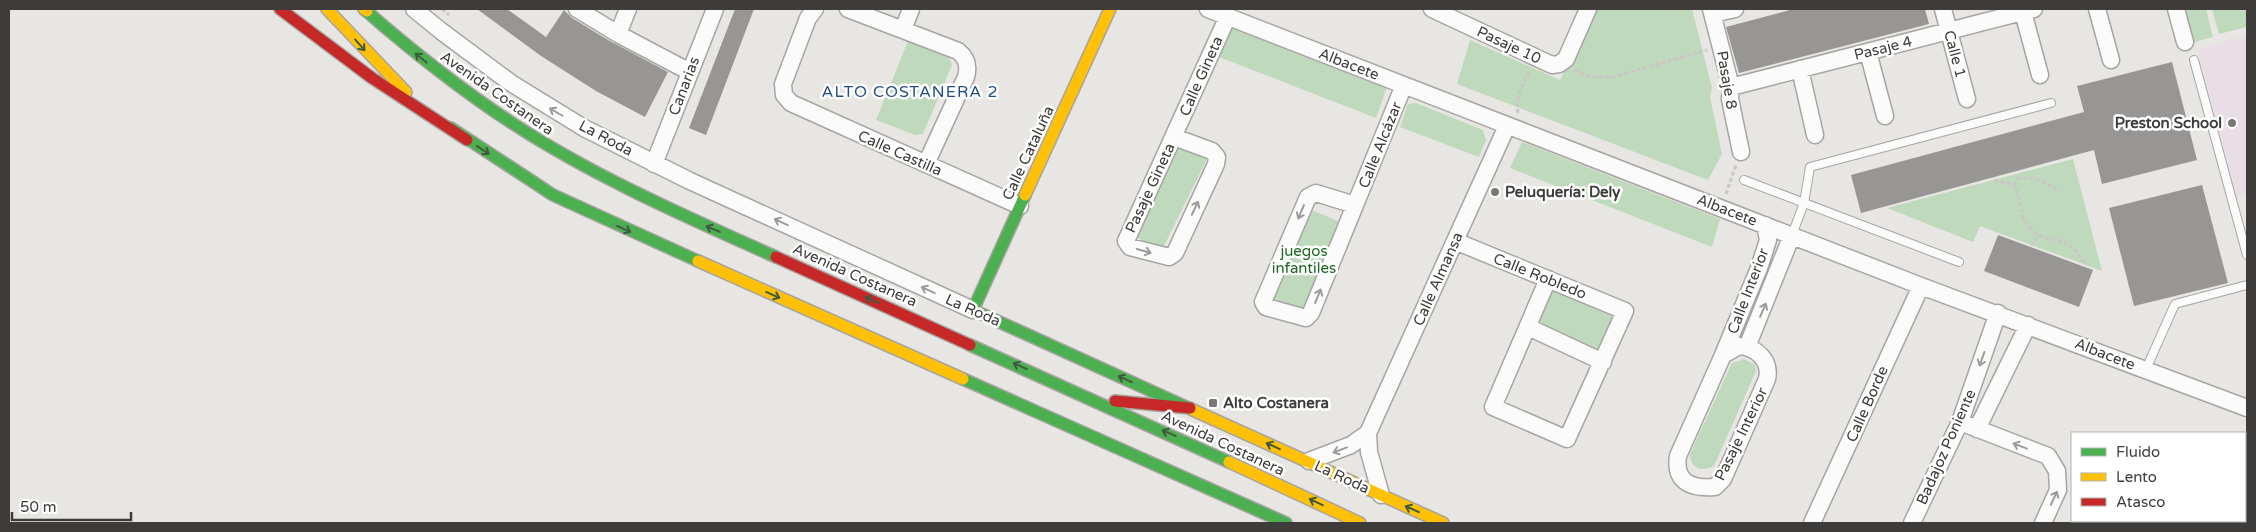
<svg xmlns="http://www.w3.org/2000/svg" width="2256" height="532" font-family="'Varela Round',sans-serif">
<style>
.education{fill:#e9dee5}
.green{fill:#bfd9bc}
.building{fill:#989694}
.lines{fill:none;stroke-linecap:round;stroke-linejoin:round}
.lane-casing{stroke:#a7a5a2;stroke-width:10}
.street-casing{stroke:#a7a5a2;stroke-width:19}
.fast-casing{stroke:#a7a5a2;stroke-width:14}
.slow-casing{stroke:#a7a5a2;stroke-width:14}
.jam-casing{stroke:#a7a5a2;stroke-width:14}
.path{stroke:#c9c7c5;stroke-width:3;stroke-dasharray:4 2.5;stroke-linecap:butt}
.lane{stroke:#fcfbfb;stroke-width:8}
.street{stroke:#fcfbfb;stroke-width:16}
.fast{stroke:#4caf50;stroke-width:11}
.slow{stroke:#ffc107;stroke-width:11}
.jam{stroke:#c62828;stroke-width:11}
.oneway{stroke:#425940}
.oneway2{stroke:#9d9c9a}
.poi-dot{fill:#7a7875;stroke:#fff;stroke-width:2}
.labels{text-anchor:middle;dominant-baseline:central;stroke-width:5;stroke-linejoin:round;paint-order:stroke}
.street-label{font-size:15px;fill:#3e3c3a;stroke:#fff}
.poi-label{font-size:15px;font-weight:bold;fill:#3e3c3a;stroke:#fff;text-anchor:start}
.park-label{font-size:15px;fill:#1c6722;stroke:#fff}
.neighbourhood-label{font-size:16px;letter-spacing:1px;fill:#224f83;stroke:#fff}
</style>
<rect width="100%" height="100%" fill="#e8e6e2"/>
<path class="education" d="M2247 35V195L2237 198 2198 50Z"/>
<path class="green" d="M1587 9H1692L1712 88 1710 97 1722 154 1708 180 1457 84 1470 40 1560 80 1590 15Z
M2185 9H2206L2213 37 2194 42Z
M2212 9H2247V27L2219 34Z
M1233 23 1388 84 1376 118 1219 57Z
M908 41 949 58 952 65 923 134 915 135 876 120Z
M1416 103 1483 130 1486 140 1479 157 1400 127 1408 104Z
M1522 142 1720 219 1712 247 1510 168Z
M1177 143 1208 157 1162 250 1134 236Z
M2073 159 2102 271 1980 226 1973 242 1887 208Z
M1307 208 1340 222 1302 311 1269 297Z
M1553 287 1617 314 1597 360 1532 328Z
M1744 359 1755 365 1756 371 1714 466C1701 472 1691 469 1690 454L1732 363Z"/>
<path class="building" d="M477 9H507L546 37 564 10 572 18 608 40 668 72 645 117 596 91 541 56Z
M735 9H754L706 135 689 128Z
M1794 9H1925L1929 24 1739 73 1726 27Z
M2172 62 2197 160 2102 184 2094 150 1861 213 1851 175 2084 112 2077 86Z
M2202 185 2228 283 2134 306 2109 208Z
M1998 235 2093 270 2079 307 1984 271Z"/>
<g class="lines">
<defs>
<path id="lane" d="M2194 60 2247 255
M1744 180 1959 262
M1792 235 1804 203 1810 167 2051 103
M2146 369 2175 304 2247 285
M2245 452H2247"/>
<path id="street" d="M414 9 441 31 511 83 584 128 690 181 973 310
M577 9 618 34 690 72
M815 9 808 18 783 84 784 95 791 103 1020 206
M848 9 958 51C967 58 969 66 966 77L926 164
M1208 9 1921 286 2247 408
M1432 9 1552 65 1559 64 1566 59 1588 9
M1711 9 1731 87 1730 99 1741 152
M1943 9 1967 99
M2097 9 2111 60
M2176 9 2185 42
M2023 12 2040 75
M1713 14 1735 9
M903 30 911 9
M618 34 628 9
M1868 52 1885 116
M1800 69 1815 135
M1731 87 2034 9
M1174 137 1212 151 1217 157 1216 164 1175 253 1169 257 1130 247 1126 241 1228 16
M654 164 715 9
M1355 205 1316 193 1308 197 1263 302 1266 307 1306 318 1311 313 1404 85
M1455 241 1625 311 1567 439 1493 407 1548 279
M1528 327 1603 362
M1739 346C1757 347 1771 361 1767 379L1723 479 1715 487C1691 489 1674 482 1678 456L1723 355Z
M1747 347 1792 235
M1723 355 1759 268 1768 240 1765 225
M1960 422 2048 456 2057 471 2058 490 2043 523
M1977 429 2028 325
M1309 461 1351 445 1368 433
M1381 495 1369 452 1368 433 1507 126
M1812 523 1921 286
M1912 523 1960 422 1998 313"/>
<path id="fast" d="M364 9C412 51 461 90 515 125 597 178 687 217 776 257
M451 128 553 195 698 261
M1025 195 973 310 1193 410
M970 345 1229 462
M963 379 1286 523"/>
<path id="slow" d="M327 9 406 92
M364 9 367 11
M1025 195 1110 9
M698 261 963 379
M1193 410 1443 523
M1229 462 1360 523"/>
<path id="jam" d="M280 9 372 78 467 140
M776 257 970 345
M1115 401 1190 408"/>
</defs>
<use href="#lane" class="lane-casing"/>
<use href="#street" class="street-casing"/>
<use href="#fast" class="fast-casing"/>
<use href="#slow" class="slow-casing"/>
<use href="#jam" class="jam-casing"/>
<path class="path" d="M442 9 449 15
M1574 70 1590 77H1613L1707 50
M1518 113C1515 96 1523 85 1530 70
M1994 180 2014 185C2021 199 2019 215 2030 228 2039 240 2053 237 2065 243 2075 248 2080 256 2086 265
M2014 185 2017 179C2038 175 2042 183 2060 191
M1726 194 1736 165
M2031 245 2038 236"/>
<use href="#lane" class="lane"/>
<use href="#street" class="street"/>
<use href="#fast" class="fast"/>
<use href="#slow" class="slow"/>
<use href="#jam" class="jam"/>
</g>
<defs><path id="oneway-shaft" d="M-6 0H5M1.5-3L5.5 0L1.5 3" fill="none" stroke-width="1.6" stroke-linecap="round" stroke-linejoin="round" transform="scale(1.25)"/></defs>
<g class="oneway">
<use href="#oneway-shaft" transform="translate(360 45) rotate(49)"/>
<use href="#oneway-shaft" transform="translate(421 58) rotate(-141)"/>
<use href="#oneway-shaft" transform="translate(483 150) rotate(34)"/>
<use href="#oneway-shaft" transform="translate(624 229) rotate(24)"/>
<use href="#oneway-shaft" transform="translate(713 229) rotate(-157)"/>
<use href="#oneway-shaft" transform="translate(773 295) rotate(24)"/>
<use href="#oneway-shaft" transform="translate(872 300) rotate(-156)"/>
<use href="#oneway-shaft" transform="translate(1020 366) rotate(-156)"/>
<use href="#oneway-shaft" transform="translate(1125 379) rotate(-156)"/>
<use href="#oneway-shaft" transform="translate(1169 433) rotate(-156)"/>
<use href="#oneway-shaft" transform="translate(1273 446) rotate(-156)"/>
<use href="#oneway-shaft" transform="translate(1316 502) rotate(-155)"/>
<use href="#oneway-shaft" transform="translate(1412 509) rotate(-156)"/>
</g>
<g class="oneway2">
<use href="#oneway-shaft" transform="translate(556 112) rotate(-150)"/>
<use href="#oneway-shaft" transform="translate(1195 208) rotate(-65)"/>
<use href="#oneway-shaft" transform="translate(1301 212) rotate(113)"/>
<use href="#oneway-shaft" transform="translate(781 222) rotate(-155)"/>
<use href="#oneway-shaft" transform="translate(1144 251) rotate(16)"/>
<use href="#oneway-shaft" transform="translate(928 290) rotate(-155)"/>
<use href="#oneway-shaft" transform="translate(1318 296) rotate(-68)"/>
<use href="#oneway-shaft" transform="translate(1763 310) rotate(-67)"/>
<use href="#oneway-shaft" transform="translate(1982 359) rotate(109)"/>
<use href="#oneway-shaft" transform="translate(2020 446) rotate(-159)"/>
<use href="#oneway-shaft" transform="translate(1340 450) rotate(159)"/>
<use href="#oneway-shaft" transform="translate(2054 498) rotate(-65)"/>
</g>
<g class="poi-dot">
<circle cx="2232" cy="123" r="5"/>
<circle cx="1495" cy="192" r="5"/>
<rect x="1208" y="398" width="10" height="10" rx="2.5"/>
</g>
<g class="labels">
<g class="street-label">
<text transform="translate(1509 45) rotate(25)">Pasaje 10</text>
<text transform="translate(1883 48) rotate(-14)">Pasaje 4</text>
<text transform="translate(1955 54) rotate(75)">Calle 1</text>
<text transform="translate(1349 64) rotate(21)">Albacete</text>
<text transform="translate(1201 76) rotate(-66)">Calle Gineta</text>
<text transform="translate(1727 80) rotate(80)">Pasaje 8</text>
<text transform="translate(684 86) rotate(-69)">Canarias</text>
<text transform="translate(497 93) rotate(35)">Avenida Costanera</text>
<text transform="translate(606 138) rotate(28)">La Roda</text>
<text transform="translate(1380 145) rotate(-68)">Calle Alcázar</text>
<text transform="translate(900 153) rotate(24)">Calle Castilla</text>
<text transform="translate(1028 153) rotate(-65)">Calle Cataluña</text>
<text transform="translate(1150 188) rotate(-65)">Pasaje Gineta</text>
<text transform="translate(1727 210) rotate(21)">Albacete</text>
<text transform="translate(855 275) rotate(24)">Avenida Costanera</text>
<text transform="translate(1540 276) rotate(22)">Calle Robledo</text>
<text transform="translate(1438 279) rotate(-66)">Calle Almansa</text>
<text transform="translate(1748 291) rotate(-69)">Calle Interior</text>
<text transform="translate(973 310) rotate(24)">La Roda</text>
<text transform="translate(2105 354) rotate(21)">Albacete</text>
<text transform="translate(1867 404) rotate(-66)">Calle Borde</text>
<text transform="translate(1741 434) rotate(-64)">Pasaje Interior</text>
<text transform="translate(1223 443) rotate(25)">Avenida Costanera</text>
<text transform="translate(1946 447) rotate(-66)">Badajoz Poniente</text>
<text transform="translate(1342 477) rotate(25)">La Roda</text>
</g>
<g class="poi-label">
<text x="2222" y="123" text-anchor="end">Preston School</text>
<text x="1505" y="192">Peluquería: Dely</text>
<text x="1223" y="403">Alto Costanera</text>
</g>
<g class="park-label">
<text x="1304" y="251">juegos<tspan x="1304" dy="17">infantiles</tspan></text>
</g>
<g class="neighbourhood-label">
<text x="910" y="92">ALTO COSTANERA 2</text>
</g>
</g>
<rect width="2256" height="532" fill="none" stroke="#3e3c3a" stroke-width="20"/>
<rect x="2071" y="432" width="175" height="90" fill="#ffffff" stroke="#b2b1b0"/>
<rect x="2081" y="448" width="25" height="8" fill="#4caf50" stroke="#b2b1b0"/>
<text x="2116" y="457" font-size="15" fill="#3e3c3a">Fluido</text>
<rect x="2081" y="473" width="25" height="8" fill="#ffc107" stroke="#b2b1b0"/>
<text x="2116" y="482" font-size="15" fill="#3e3c3a">Lento</text>
<rect x="2081" y="498" width="25" height="8" fill="#c62828" stroke="#b2b1b0"/>
<text x="2116" y="507" font-size="15" fill="#3e3c3a">Atasco</text>
<path d="M12 512v8h119v-8" fill="none" stroke="#3e3c3a" stroke-width="2.5"/>
<text x="20" y="512" font-size="15" fill="#3e3c3a" stroke="#ffffff" stroke-width="4" paint-order="stroke">50 m</text>
</svg>
